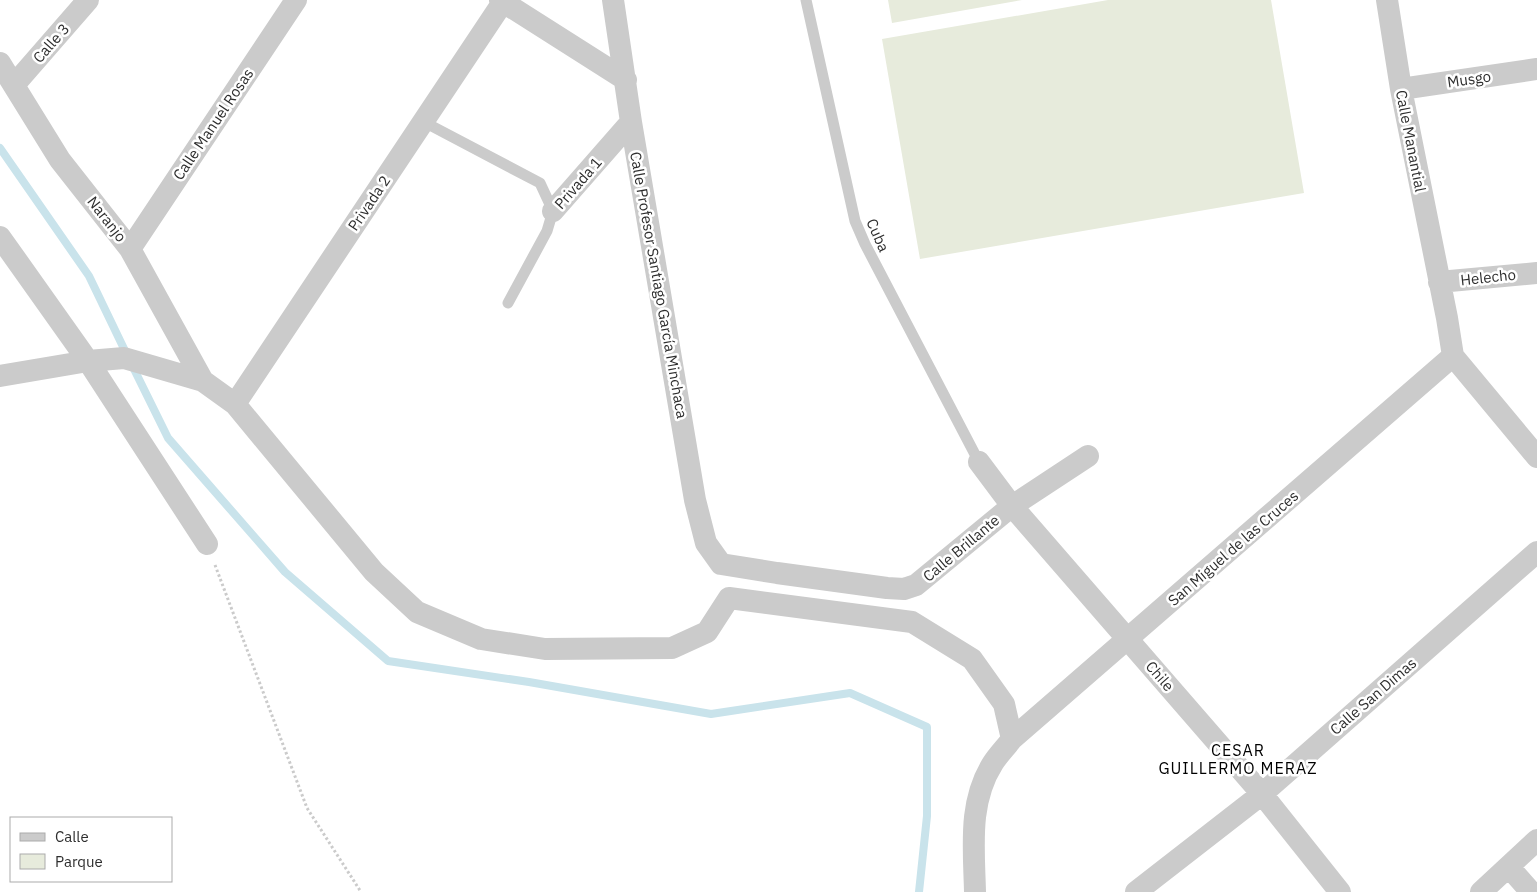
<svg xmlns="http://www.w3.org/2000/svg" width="1537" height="892" font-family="'IBM Plex Sans',sans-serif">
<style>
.green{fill:#e7ebdc}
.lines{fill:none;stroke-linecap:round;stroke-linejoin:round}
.stream{stroke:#c9e3eb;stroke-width:8}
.path{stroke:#cbcbcb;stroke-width:3;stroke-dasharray:2.5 2.5;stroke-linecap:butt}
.lane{stroke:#cbcbcb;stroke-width:11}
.street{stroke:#cbcbcb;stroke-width:22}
.labels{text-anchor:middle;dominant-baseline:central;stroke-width:5;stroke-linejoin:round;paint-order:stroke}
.street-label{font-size:15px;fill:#2e2e2e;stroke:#fff}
.neighbourhood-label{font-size:16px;letter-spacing:1px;fill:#000;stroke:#fff}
</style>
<rect width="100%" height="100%" fill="#fff"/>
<path class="green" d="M888 0H1022L892 23Z
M1108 0H1271L1304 193 920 259 882 39Z"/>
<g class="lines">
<path class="stream" d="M0 148 89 276 127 355
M132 365 168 438 285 572 388 661 529 682 711 714 850 693 927 727V816L919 892"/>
<path class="path" d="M215 565 307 808 361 892"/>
<path class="lane" d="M806 0 855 221 865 244 979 462
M424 122 540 183 553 211 547 231 508 303"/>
<path class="street" d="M500 0 626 80
M613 0 631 122 695 500 706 543 721 564
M1387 0 1401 89 1447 318 1453 356
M0 63 60 160 130 249 203 381
M14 85 88 0
M1401 89 1537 69
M553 211 631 122
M0 237 88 361 207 544
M130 249 296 0
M1439 282 1537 273
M1453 356 1537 457
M0 376 88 361 124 358 203 381 235 404 374 572 417 612 481 639 545 649 672 648 707 632 729 598
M235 404 503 2
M979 462 1012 506 1262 794 1340 892
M721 564 777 573 887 588 904 589 916 585 1012 506 1088 456
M729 598 912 622 972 659 1004 704 1012 739
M1509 867 1531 892
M975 892C974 848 968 802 993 763 998 755 1006 747 1012 739L1453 356
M1136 892 1262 794 1537 552
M1481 892 1537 840"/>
</g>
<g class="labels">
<g class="street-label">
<text transform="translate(51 43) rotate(-49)">Calle 3</text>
<text transform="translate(1469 79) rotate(-8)">Musgo</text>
<text transform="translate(213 124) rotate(-56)">Calle Manuel Rosas</text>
<text transform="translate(1411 141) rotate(79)">Calle Manantial</text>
<text transform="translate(578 183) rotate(-49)">Privada 1</text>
<text transform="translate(369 203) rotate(-56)">Privada 2</text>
<text transform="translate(107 219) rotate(52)">Naranjo</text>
<text transform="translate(878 235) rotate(66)">Cuba</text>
<text transform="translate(1488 277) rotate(-6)">Helecho</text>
<text transform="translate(659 285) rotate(80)">Calle Profesor Santiago García Minchaca</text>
<text transform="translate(961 548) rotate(-40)">Calle Brillante</text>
<text transform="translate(1233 548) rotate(-41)">San Miguel de las Cruces</text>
<text transform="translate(1160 676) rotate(49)">Chile</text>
<text transform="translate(1373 696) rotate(-41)">Calle San Dimas</text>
</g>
<g class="neighbourhood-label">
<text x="1238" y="750">CESAR<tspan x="1238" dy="18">GUILLERMO MERAZ</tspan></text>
</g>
</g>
<rect x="10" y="817" width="162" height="65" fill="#ffffff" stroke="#ababab"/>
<rect x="20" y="833" width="25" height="8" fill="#cbcbcb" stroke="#ababab"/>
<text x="55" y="842" font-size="15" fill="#2e2e2e">Calle</text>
<rect x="20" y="854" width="25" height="15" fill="#e7ebdc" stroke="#ababab"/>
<text x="55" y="867" font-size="15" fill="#2e2e2e">Parque</text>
</svg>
